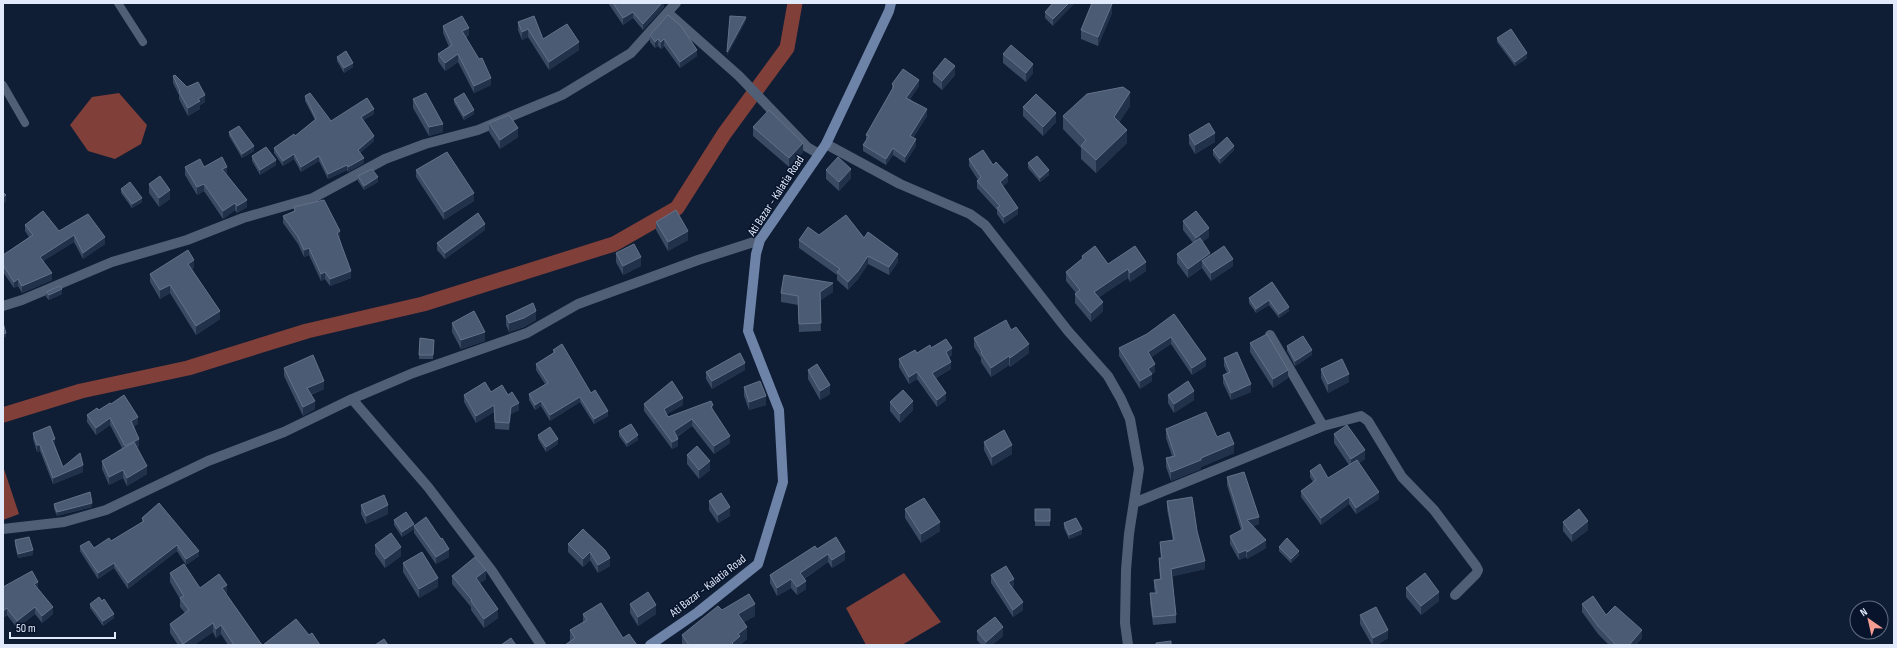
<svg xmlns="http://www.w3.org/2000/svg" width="1897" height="648" font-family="'Sofia Sans Condensed',sans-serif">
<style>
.water{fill:#803f39}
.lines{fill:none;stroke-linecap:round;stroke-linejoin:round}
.canal{stroke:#803f39;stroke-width:15}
.lane{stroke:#505f76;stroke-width:8}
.street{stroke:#505f76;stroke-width:10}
.secondary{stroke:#6d83a8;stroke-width:10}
.wall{fill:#3a4a63}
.shaded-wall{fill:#22314a}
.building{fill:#4c5b74;stroke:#637289}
.labels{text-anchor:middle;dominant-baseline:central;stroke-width:3;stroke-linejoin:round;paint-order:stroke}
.street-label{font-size:12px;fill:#e0eafb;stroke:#07142b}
</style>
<rect width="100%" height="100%" fill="#0f1d35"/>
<path class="water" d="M119 93 147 125 141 144 115 159 88 151 70 125 92 97Z
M3 466 19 514 3 520Z
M904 573 941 622 902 645H866L846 608Z"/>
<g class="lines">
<path class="canal" d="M3 415 81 391 188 368 307 331 423 304 614 244 677 208 724 134 787 48 795 3"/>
<path class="lane" d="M118 3 143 42
M3 85 25 123"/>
<path class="street" d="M668 13 739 76 807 147 819 154
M826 144 900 184 970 214 985 225 1068 331 1108 376 1121 399 1130 419 1139 469 1129 534 1126 570 1125 623 1128 645
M3 306 22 300 112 262 187 240 243 218 313 198 385 159 425 144 478 130 562 95 631 53 676 3
M352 399 428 487 492 571 541 645
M1323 426 1361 416 1368 421 1402 477 1434 510 1476 566 1478 570 1476 574 1455 595
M1134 503 1323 426 1270 335
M3 529 64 522 106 510 208 461 284 432 352 399 413 373 527 333 578 304 698 260 760 240"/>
<path class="secondary" d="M650 645 698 612 758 564 783 482 779 410 748 331 756 254 760 240 826 144 889 11 891 3"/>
</g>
<path class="wall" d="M608 3H664V7L643 30 633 18 623 25Z
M1053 3V26L1045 18V12Z
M1112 13 1098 46 1081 39V30Z
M668 15 697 56 680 68 664 46 661 49 658 46 655 48 650 42V35Z
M518 22 543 39 579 50 549 70 528 37 522 40 518 30Z
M443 26 469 35 466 37 491 85 474 93 458 62 445 71 438 61V54L449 47 443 33Z
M1497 38 1527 58 1515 66 1497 42Z
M1003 54 1033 73 1026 82 1003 63Z
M337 57 353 67 344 73 337 61Z
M933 73 955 75 942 90 933 82Z
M173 76 205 102 200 105V109L188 116 179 99V95L173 83Z
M892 84 919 86 910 99 927 116 913 138 916 146 905 163 893 155 886 165 863 151V145L866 141V135L892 91Z
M305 96 331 121 374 114 363 120 374 141 360 153 364 163 348 172 347 170 328 179 319 161 301 172 294 159 283 166 274 153V148L295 136 315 120 305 101Z
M413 99 443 132 429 136 413 108Z
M454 99 474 114 464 120 454 103Z
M1130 106 1119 122 1127 143 1096 173 1081 159V148L1063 129V116Z
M1023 107 1056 122 1043 136 1023 116Z
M489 123 518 137 500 149 489 132Z
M753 127 803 152 789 167 753 136Z
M229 132 254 151 242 158 229 136Z
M1189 135 1215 142 1195 154 1189 144Z
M1213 150H1234L1220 164 1213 155Z
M252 156 276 165 260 175 252 161Z
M969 159 993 165 1008 182 1003 186 1018 214 1004 224 997 214V210L977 188V181L978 180 969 166Z
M1028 163 1049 175 1040 182 1028 168Z
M185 167H204L227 174H226L247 207 237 213 235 210 223 219 204 191 197 195 185 175Z
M416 170 474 201 444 220 416 177Z
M826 170 851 178 839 191 826 179Z
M358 176 378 182 364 190 358 181Z
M149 184 170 199 159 207 149 193Z
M121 189 142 202 132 208 121 193Z
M294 207 340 238V239L351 278 330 286 325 279 321 281 309 255 304 257 298 244 283 223V216L294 211Z
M1183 221 1209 237 1202 242 1210 255 1233 266 1211 281 1202 268 1188 278 1177 263V254L1193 243 1183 230Z
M656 222 688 240 668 251 656 230Z
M25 225 59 231 105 244 83 259 74 242 43 261 52 280 22 293 18 286 14 288 3 272V255L29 237 25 231Z
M485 230 445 259 437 250V243Z
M819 235 864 238 898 262 889 275 868 264 858 279 848 290 837 280V275L799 248V240Z
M616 253 641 266 623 275 616 262Z
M1082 256 1108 264 1146 271 1130 282 1128 278 1099 297 1103 311 1091 322 1075 303V294L1076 293 1066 281V272L1082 259Z
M194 268 192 269 220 319 196 335 170 293 160 299 150 282V274Z
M1272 282 1289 311 1279 318 1269 305 1256 313 1249 303V298Z
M46 292 62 294 49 300 46 297Z
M833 292 820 300 821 331 799 332 798 305 781 302V293Z
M1174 314 1206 366 1192 375 1171 344 1151 357 1155 372 1152 374V381L1140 389 1119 356V348L1147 334Z
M506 316 536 320 524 327 509 332 506 325Z
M452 323 485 341 461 349 452 332Z
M1011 330 1029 353 1010 367 1009 365 991 377 981 362V358L974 347V338Z
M1250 343 1288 378 1273 388 1250 352Z
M434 344 433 359H419V355Z
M1287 346 1312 355 1295 366 1287 351Z
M931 348 952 355 949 357 951 369 936 378 946 400 937 407 917 379 909 384 899 367V359Z
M553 350 591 393 608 416 594 424 580 402 550 421 541 406 535 410 529 400V394L545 384 536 370V364L553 353Z
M1224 358 1251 392 1231 400 1223 383V375L1227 373 1224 366Z
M284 368 324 389 311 395 315 409 303 416 284 376Z
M1321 369 1349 382 1328 393 1321 378Z
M745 370 712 389 706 379V372Z
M808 370 830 394 820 400 808 379Z
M744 387 766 405 749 410 744 396Z
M491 392 508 395 519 410 511 414 509 430 495 429 494 412 476 423 464 402V395Z
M1168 395 1194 400 1174 413 1168 403Z
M890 402 913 410 900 423 890 411Z
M111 404 138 424 134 426 139 446 137 447 147 474 127 486 123 478 109 485 102 469V461L122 448 110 425 96 435 87 422V415Z
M644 404 683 405 666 414 668 417 713 411 730 443 714 454 692 426 677 437 678 446 672 449 644 411Z
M1166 429 1217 437 1234 453 1201 467V469L1171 481 1166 467V458L1172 456 1166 438Z
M619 431 638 440 627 447 619 436Z
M33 433 55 445 63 467 83 472 53 484 40 451 37 452 33 439Z
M1334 434 1365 459 1359 463 1379 499 1356 514 1349 504 1321 525 1301 497V491L1313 482 1310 477V471L1328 478 1349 465 1334 443Z
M538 435 558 444 546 452 538 439Z
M984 442 1012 454 992 466 984 450Z
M687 455 710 470 699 479 687 464Z
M1227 477 1259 524 1253 526 1266 548 1247 559 1246 557 1239 560 1230 544V536L1241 530 1227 485Z
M709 501 730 516 718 523 709 510Z
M1167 501 1197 531 1205 569 1172 576 1176 615V623L1153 625 1150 602V593H1155L1154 588V580L1160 579 1159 566V558H1161L1160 551V542L1173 541 1167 509Z
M54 504 92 507 57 516 54 509Z
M361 505 388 514 366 524 361 514Z
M905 509 940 531 921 543 905 518Z
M1035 509H1050V526H1035Z
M142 518 199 556 186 565 177 551 128 589 114 568 98 579 80 551V546L94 548 111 541 142 522Z
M394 520 414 526 449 557 436 564 414 533V529L402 537 394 525Z
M1563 522 1588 530 1572 542 1563 531Z
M1064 523 1082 534 1069 539 1064 528Z
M15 540 33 555 18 558 15 545Z
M568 544 610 558V566L598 573 590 560 583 567 568 552Z
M375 545 401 556 385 568 375 554Z
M1279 547 1299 555 1291 563 1279 551Z
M817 549 845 560 832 568 828 562 804 579 806 589 797 595 791 588 777 596 770 583V575Z
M403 563 438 587 419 598 403 572Z
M170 573 200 588 227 594H226L262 645H228L221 634 216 638 213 632 194 645H178L170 633V624L185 613 180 607V599L170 582Z
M991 575 1014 586 1012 587 1023 610 1013 617 991 583Z
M452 576 486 579 480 583 498 618 484 628 471 610V607L452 584Z
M3 587 38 589 53 614 42 623 35 614 17 628 7 615 3 618Z
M1406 588 1439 601 1421 615 1406 597Z
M102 601 114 618 103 626 90 608V604Z
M630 604 656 614 638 626 630 613Z
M1582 604 1606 615 1642 638 1636 645H1609L1598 634 1582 612Z
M722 610 755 616 744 622 747 639 740 645H682V635Z
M583 614 623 638 637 645H565L570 641V630L583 622Z
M1360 615 1388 638 1377 645H1372L1360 624Z
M977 631 1003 636 992 645H981L977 640Z"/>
<path class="shaded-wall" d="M662 3H664V7L643 30V24Z
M1069 3H1075L1053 26V19Z
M1112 4V13L1098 46V37Z
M633 12V18L623 25V18Z
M746 17V21L727 56V52Z
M469 28V35L462 38V31Z
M528 29V37L522 40V32Z
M658 39V46L655 48V42Z
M664 39V46L661 49V42Z
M579 42V50L549 70V62Z
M697 50V56L680 68V62Z
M1527 53V58L1515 66V62Z
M458 54V62L445 71V63Z
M353 63V67L344 73V68Z
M1033 64V73L1026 82V73Z
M955 66V75L942 90V81Z
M491 78V85L474 93V86Z
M919 80V86L906 104V98Z
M1130 92V106L1114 131V117Z
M205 95V102L200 105V109L188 116V108L198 99Z
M374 109V114L361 122V117Z
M927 109V116L910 142V136Z
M474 110V114L464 120V116Z
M1056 113V122L1043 136V127Z
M443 124V132L429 136V127Z
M518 128V137L500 149V140Z
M1127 130V143L1096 173V160Z
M1215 133V142L1195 154V145Z
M374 136V141L358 155V150Z
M916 139V146L905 163V157Z
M803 143V152L789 167V158Z
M254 146V151L242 158V154Z
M1234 146V150L1220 164V159Z
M893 148V155L886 165V159Z
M294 154V159L283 166V161Z
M319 156V161L301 172V167Z
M364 158V163L348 172V167Z
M276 160V165L260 175V170Z
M347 165V170L328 179V174Z
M227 167V174L222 177V169Z
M851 169V178L839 191V182Z
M1049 170V175L1040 182V178Z
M1008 175V182L1000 189V182Z
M378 177V182L364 190V186Z
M204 184V191L197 195V187Z
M170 190V199L159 207V198Z
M474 193V201L444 220V212Z
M6 195V202L3 203V197Z
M142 198V202L132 208V204Z
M247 200V207L237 213V206Z
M235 203V210L223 219V211Z
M1018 208V214L1004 224V217Z
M485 224V230L445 259V253Z
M1209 228V237L1196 247V238Z
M340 231V238L337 240V233Z
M688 231V240L668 251V242Z
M74 235V242L40 263V257Z
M105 237V244L83 259V253Z
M309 248V255L304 257V250Z
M1210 253V262L1202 261V268L1188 278V269Z
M898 254V262L889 275V267Z
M868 256V264L858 279 848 290V282Z
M641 257V266L623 275V266Z
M1233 259V266L1211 281V273Z
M194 260V268L188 272V264Z
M1146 262V271L1130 282V273Z
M1128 269V278L1094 301V292Z
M351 271V278L330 286V279Z
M325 272V279L321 281V274Z
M52 273V280L22 293V286Z
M18 279V286L14 288V282Z
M833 283V292L820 301V292Z
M170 285V293L160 299V290Z
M62 289V294L49 300V295Z
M1269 300V305L1256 313V309Z
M1103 302V311L1091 322V313Z
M1289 307V311L1279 318V314Z
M220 311V319L196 335V326Z
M536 311V320L524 327 509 332V323Z
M485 332V341L461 349V340Z
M6 333V337L3 338V334Z
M1171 337V344L1148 360V352Z
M1029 344V353L1010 367V358Z
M952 348V355L946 359V352Z
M1312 350V355L1295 366V361Z
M1009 356V365L991 377V368Z
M1206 359V366L1192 375V368Z
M951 362V369L932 380V373Z
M745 363V370L712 389V381Z
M1155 364V372L1152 374V381L1140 389V381L1148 369Z
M1288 370V378L1273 388V379Z
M917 372V379L909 384V377Z
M1349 374V382L1328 393V384Z
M324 381V389L307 396V388Z
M1251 384V392L1231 400V393Z
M830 385V394L820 400V391Z
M1194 391V400L1174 413V404Z
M946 393V400L937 407V400Z
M766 396V405L749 410V402Z
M580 397V402L550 421V415Z
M683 398V405L664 416V409Z
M315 401V409L303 416V407Z
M541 401V406L535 410V405Z
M913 401V410L900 423V414Z
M519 403V410L511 414 509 430V423L511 407Z
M494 405V412L476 423V416Z
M713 405V412L711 407Z
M608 411V416L594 424V419Z
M138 417V424L131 428V421Z
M110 418V425L96 435V428Z
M692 419V426L674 438V431Z
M638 435V440L627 447V443Z
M730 436V443L714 454V446Z
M55 439V445L52 446V440Z
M139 439V446L125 453V446Z
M558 439V444L546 452V447Z
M678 439V446L672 449V442Z
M1234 444V453L1201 467V469L1171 481V472Z
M37 445H40V451L37 452Z
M1012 445V454L992 466V457Z
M1365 450V459L1351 468V459Z
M710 461V470L699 479V470Z
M83 465V472L53 484V478Z
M147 466V474L127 486V478Z
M123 470V478L109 485V477Z
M1379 492V499L1356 514V508Z
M1349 497V504L1321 525V518Z
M92 503V507L57 516V512Z
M388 505V514L366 524V516Z
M730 507V516L718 523V515Z
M1259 517V524L1247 528V520Z
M1588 521V530L1572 542V534Z
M940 522V531L921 543V534Z
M414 524V529L402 537V532Z
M1082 529V534L1069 539V535Z
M1266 540V548L1247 559V552Z
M177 545V551L128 589V583Z
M401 547V556L385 568V559Z
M449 549V557L436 564V557Z
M33 550V555L18 558V554Z
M1246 550V557L1239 560V553Z
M199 551V556L186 565V559Z
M1299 551V555L1291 563V559Z
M590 552V560L583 567V559Z
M845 552V560L832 568V560Z
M828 554V562L800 581V573Z
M610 558V566L598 573V565Z
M1205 561V569L1171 577V569Z
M114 563V568L98 579V573Z
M486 570V579L476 586V578Z
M438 578V587L419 598V589Z
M791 579V588L777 596V588Z
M1014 579V586L1008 589V582Z
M806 581V589L797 595V587Z
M38 582V589L34 584Z
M227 585V594L222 597V588Z
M1439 592V601L1421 615V606Z
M1023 602V610L1013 617V610Z
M755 604V616L738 626V614Z
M656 605V614L638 626V617Z
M35 607V614L17 628V621Z
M53 607V614L42 623V616Z
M7 608V615L3 618V611Z
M498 609V618L484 628V619Z
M114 614V618L103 626V621Z
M213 623V632L194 645H183V644Z
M221 625V634L216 638V629Z
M747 627V639L740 645H732V643L738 634Z
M1003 627V636L992 645H986V642Z
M1388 630V638L1377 645H1373V638Z
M1642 630V638L1636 645H1629Z"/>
<path class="building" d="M613 3H662L643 24 633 12 623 18Z
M1053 3H1069L1053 19 1045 12Z
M1092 3H1110L1112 4 1098 37 1081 30Z
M668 15 681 26 697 50 680 62 664 39 661 42 658 39 655 42 650 35Z
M462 16 469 28 462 31 479 59 482 58 491 78 474 86 458 54 445 63 438 54 452 45 443 26Z
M534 16 543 39 567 24 579 42 549 62 528 29 522 32 518 22Z
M730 16 746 17 727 52Z
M1511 29 1527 53 1515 62 1497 38Z
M1011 45 1033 64 1026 73 1003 54Z
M346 51 353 63 344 68 337 57Z
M945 58 955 66 942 81 933 73Z
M903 69 919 80 906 98 927 109 910 136 916 139 905 157 893 148 886 159 863 145 869 136 866 135 894 86 892 84Z
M175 75 187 87 198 82 205 95 198 99 200 101 188 108 179 92 180 91 173 76Z
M1123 87 1130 92 1114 117 1127 130 1096 160 1081 146 1086 140 1063 116 1087 94Z
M310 93 331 121 367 98 374 109 361 117 374 136 358 150 364 158 348 167 347 165 328 174 319 156 301 167 294 154 283 161 274 148 294 134 295 136 316 119 305 96Z
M426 93 443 124 429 127 413 99Z
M464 93 474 110 464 116 454 99Z
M1036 94 1056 113 1043 127 1023 107Z
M769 110 803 143 789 158 753 127Z
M509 115 518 128 500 140 489 123Z
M1209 123 1215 133 1195 145 1189 135Z
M239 126 254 146 242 154 229 132Z
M1227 137 1234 146 1220 159 1213 150Z
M266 147 276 160 260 170 252 156Z
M983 150 993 165 996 162 1008 175 1000 182 1018 208 1004 217 997 208 1000 206 977 181 981 177 969 159Z
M447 152 474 193 444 212 416 170Z
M1037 156 1049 170 1040 178 1028 163Z
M222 157 227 167 222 169 247 200 237 206 235 203 223 211 204 184 197 187 185 167 200 159 204 167Z
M838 157 851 169 839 182 826 170Z
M372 169 378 177 364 186 358 176Z
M160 176 170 190 159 198 149 184Z
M130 182 142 198 132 204 121 189Z
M3 192 6 195 3 197Z
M324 200 340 231 337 233 351 271 330 279 325 272 321 274 309 248 304 250 298 237 283 216 295 211 294 207Z
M676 210 688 231 668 242 656 222Z
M43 211 59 231 88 214 105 237 83 253 74 235 40 257 52 273 22 286 18 279 14 282 3 265V255L33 235 25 225Z
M1196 211 1209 228 1196 238 1183 221Z
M478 213 485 224 445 253 437 243Z
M846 215 864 238 868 232 898 254 889 267 868 256 858 271 848 282 837 272 840 269 799 240 808 227 819 235Z
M1200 238 1210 253 1188 269 1177 254Z
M634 244 641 257 623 266 616 253Z
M1095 246 1108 264 1135 246 1146 262 1130 273 1128 269 1094 292 1103 302 1091 313 1075 294 1080 290 1066 272 1083 258 1082 256Z
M1224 246 1233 259 1211 273 1202 261Z
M188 250 194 260 188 264 220 311 196 326 170 285 160 290 150 274Z
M784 275 833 283 820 292 821 323 799 324 798 296 781 293Z
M1272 282 1289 307 1279 314 1269 300 1256 309 1249 298Z
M60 286 62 289 49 295 46 292Z
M533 303 536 311 524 318 509 323 506 316Z
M474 311 485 332 461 340 452 323Z
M1174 314 1206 359 1192 368 1171 337 1148 352 1155 364 1148 369 1152 374 1140 381 1119 348 1147 334Z
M1006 320 1011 330 1016 327 1029 344 1010 358 1009 356 991 368 981 353 982 352 974 338Z
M3 323 6 333 3 334Z
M1267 334 1288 370 1273 379 1250 343Z
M1303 336 1312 350 1295 361 1287 346Z
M420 338 434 340 433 355H419Z
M946 339 952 348 946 352 951 362 932 373 946 393 937 400 917 372 909 377 899 359 915 350 917 353 930 345 931 348Z
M562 344 591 393 595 390 608 411 594 419 580 397 550 415 541 401 535 405 529 394 548 383 536 364 555 352 553 350Z
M1237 352 1251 384 1231 393 1223 375 1230 372 1224 358Z
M740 353 745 363 712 381 706 372Z
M313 355 324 381 307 388 315 401 303 407 284 368Z
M1342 359 1349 374 1328 384 1321 369Z
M817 364 830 385 820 391 808 370Z
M672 381 683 398 664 409 668 417 711 401 713 405 711 407 730 436 714 446 692 419 674 431 678 439 672 442 644 404Z
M760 381 766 396 749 402 744 387Z
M1188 381 1194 391 1174 404 1168 395Z
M485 382 491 392 502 385 508 395 512 392 519 403 511 407 509 423 495 422 494 405 476 416 464 395Z
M903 390 913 401 900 414 890 402Z
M124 395 138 417 131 421 139 439 125 446 110 418 96 428 87 415 97 408 99 410 110 403 111 404Z
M1206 412 1217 437 1229 432 1234 444 1201 458V460L1171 472 1166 458 1175 456 1166 429Z
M631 424 638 435 627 443 619 431Z
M1347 425 1365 450 1351 459 1334 434Z
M50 426 55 439 52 440 63 467 80 453 83 465 53 478 40 445H37L33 433Z
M550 427 558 439 546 447 538 435Z
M1004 430 1012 445 992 457 984 442Z
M134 442 147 466 127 478 123 470 109 477 102 461Z
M697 446 710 461 699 470 687 455Z
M1357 460 1379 492 1356 508 1349 497 1321 518 1301 491 1316 480 1310 471 1320 464 1328 478Z
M1244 472 1259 517 1247 520 1266 540 1247 552 1246 550 1239 553 1230 536 1243 529 1227 477Z
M90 492 92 503 57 512 54 504Z
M721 493 730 507 718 515 709 501Z
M384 495 388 505 366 516 361 505Z
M1192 497 1197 531 1205 561 1171 569 1176 615 1153 617 1150 593H1157L1154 580 1161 579 1159 558H1162L1160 542 1174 540 1167 501Z
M924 498 940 522 921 534 905 509Z
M159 503 199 551 186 559 177 545 128 583 114 563 98 573 80 546 89 541 94 548 109 538 111 541 144 521 142 518Z
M1035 509H1050V521H1035Z
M1579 509 1588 521 1572 534 1563 522Z
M406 512 414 524 402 532 394 520Z
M426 517 441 539 442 538 449 549 436 557 414 526Z
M1076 518 1082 529 1069 535 1064 523Z
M583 529 605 550 610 558 598 565 590 552 583 559 568 544Z
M391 533 401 547 385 559 375 545Z
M29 537 33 550 18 554 15 540Z
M836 537 845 552 832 560 828 554 800 573 806 581 797 587 791 579 777 588 770 575 815 546 817 549Z
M1287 538 1299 551 1291 559 1279 547Z
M422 552 438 578 419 589 403 563Z
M475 557 486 570 476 578 498 609 484 619 471 601 472 600 452 576Z
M184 564 200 588 219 574 227 585 222 588 262 645H234L221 625 216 629 213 623 183 644 170 624 189 610 180 598 184 596 170 573Z
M1006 566 1014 579 1008 582 1023 602 1013 610 991 575Z
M32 571 38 582 34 584 53 607 42 616 35 607 17 621 7 608 3 611V587Z
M1425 573 1439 592 1421 606 1406 588Z
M648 592 656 605 638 617 630 604Z
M749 594 755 604 738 614 747 627 738 634 740 636 732 643 734 645H689L682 635 718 606 722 610Z
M1593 596 1606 615 1615 606 1642 630 1629 645H1616L1598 626 1582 604Z
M99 597 102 601 104 599 114 614 103 621 90 604Z
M601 603 623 638 629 634 637 645H623V644L621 645H565L575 638 570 630 587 620 583 614Z
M1376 607 1388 630 1373 638 1360 615Z
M995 617 1003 627 986 642 977 631Z
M296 619 309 635 312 633 320 645H263Z
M511 638 516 645H501Z
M384 639 388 645H375Z
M1171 641V645H1156V643Z"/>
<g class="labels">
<g class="street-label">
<text transform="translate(776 196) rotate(-57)">Ati Bazar - Kalatia Road</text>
<text transform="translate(708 586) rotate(-38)">Ati Bazar - Kalatia Road</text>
</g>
</g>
<rect width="1897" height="648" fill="none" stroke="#e0eafb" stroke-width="8"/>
<g transform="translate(1869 620) rotate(326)"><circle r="19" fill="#07142b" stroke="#5e6a7e"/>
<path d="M0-3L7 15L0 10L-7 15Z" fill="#f59c93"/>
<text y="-6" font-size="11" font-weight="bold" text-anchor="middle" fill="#e0eafb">N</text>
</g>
<path d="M10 632v6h105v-6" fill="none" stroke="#e0eafb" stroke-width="2"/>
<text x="16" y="632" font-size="12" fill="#e0eafb" stroke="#07142b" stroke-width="3" paint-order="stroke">50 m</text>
</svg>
